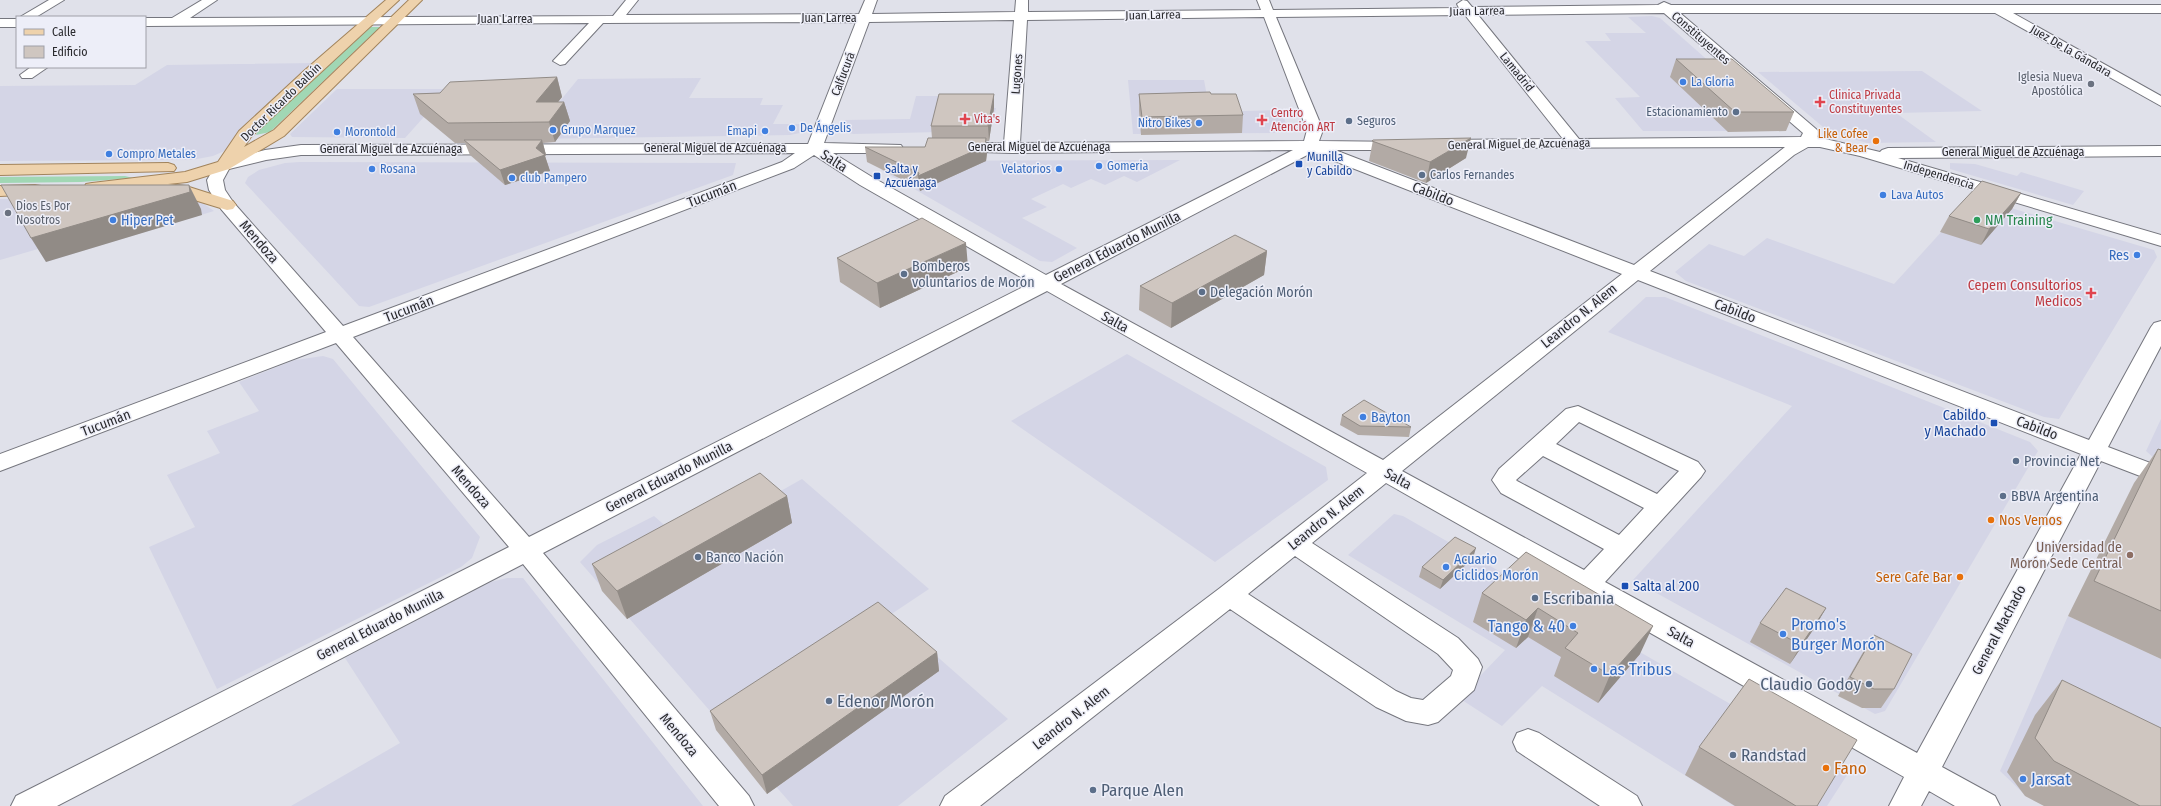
<svg xmlns="http://www.w3.org/2000/svg" width="2161" height="806" font-family="'Fira Sans Condensed',sans-serif">
<style>
.built{fill:#d4d5e6}
.green{fill:#a1d7b4}
.lines{fill:none;stroke-linecap:round;stroke-linejoin:round}
.minor-casing{stroke:#75767e;stroke-width:2}
.major-casing{stroke:#a2845c;stroke-width:2}
.minor{fill:#fff;fill-rule:evenodd}
.major{fill:#eed2ac;fill-rule:evenodd}
.wall{fill:#b2aaa5}
.shaded-wall{fill:#918b86}
.building{fill:#cfc6c0;stroke:#918b86}
.shop-dot{fill:#3f7fe0;stroke:#edeef8;stroke-width:1.5}
.worship-dot{fill:#6b7280;stroke:#edeef8;stroke-width:1.5}
.health-dot{fill:#e0444e;stroke:#edeef8;stroke-width:1.5}
.service-dot{fill:#5c6f8a;stroke:#edeef8;stroke-width:1.5}
.food-dot{fill:#e8710a;stroke:#edeef8;stroke-width:1.5}
.transit-dot{fill:#1a4fb4;stroke:#edeef8;stroke-width:1.5}
.leisure-dot{fill:#2e9e5b;stroke:#edeef8;stroke-width:1.5}
.education-dot{fill:#8d6e63;stroke:#edeef8;stroke-width:1.5}
.labels{text-anchor:middle;dominant-baseline:central;stroke-width:3;stroke-linejoin:round;paint-order:stroke}
.far-street-label{font-size:12px;fill:#2b2b2f;stroke:#edeef8}
.far-worship-label{font-size:12px;fill:#5b616d;stroke:#edeef8;text-anchor:end}
.far-shop-label{font-size:12px;fill:#366cbe;stroke:#edeef8;text-anchor:start}
.far-health-label{font-size:12px;fill:#be3a42;stroke:#edeef8;text-anchor:start}
.far-service-label{font-size:12px;fill:#4e5e75;stroke:#edeef8;text-anchor:start}
.far-food-label{font-size:12px;fill:#c56008;stroke:#edeef8;text-anchor:end}
.far-transit-label{font-size:12px;fill:#164399;stroke:#edeef8;text-anchor:start}
.street-label{font-size:14px;fill:#2b2b2f;stroke:#edeef8}
.shop-label{font-size:14px;fill:#366cbe;stroke:#edeef8;text-anchor:start}
.leisure-label{font-size:14px;fill:#27864d;stroke:#edeef8;text-anchor:start}
.service-label{font-size:14px;fill:#4e5e75;stroke:#edeef8;text-anchor:start}
.health-label{font-size:14px;fill:#be3a42;stroke:#edeef8;text-anchor:end}
.transit-label{font-size:14px;fill:#164399;stroke:#edeef8;text-anchor:end}
.food-label{font-size:14px;fill:#c56008;stroke:#edeef8;text-anchor:start}
.education-label{font-size:14px;fill:#785e54;stroke:#edeef8;text-anchor:end}
.near-service-label{font-size:17px;fill:#4e5e75;stroke:#edeef8;text-anchor:start}
.near-shop-label{font-size:17px;fill:#366cbe;stroke:#edeef8;text-anchor:start}
.near-food-label{font-size:17px;fill:#c56008;stroke:#edeef8;text-anchor:start}
</style>
<rect width="100%" height="100%" fill="#e0e1ea"/>
<path class="built" d="M1652 16 1660 18 1782 126 1780 131H1643L1615 98 1640 97 1585 41H1611L1605 33H1646L1628 17Z
M320 63 229 149 213 156 192 160 0 161V86L135 85 167 65Z
M1922 71 1982 111 1896 113 1936 142 1867 143 1829 132 1758 72Z
M701 78 689 98H763L760 105H783L773 124H804L800 133 790 135 529 139 578 79Z
M1128 80H1204L1210 112 1282 110 1287 128 1274 133 1133 134Z
M337 89H449L405 138 292 137 290 134Z
M916 96H948L946 107 996 108 991 128 984 131 853 134 843 131 845 120 910 119Z
M1180 160 1137 182 1124 176 1105 185 1091 179 1071 188 1063 184 1031 199 1047 207 1022 218 1077 248 1052 262 1040 261 881 170 884 161Z
M285 163 300 162 736 163 733 175 369 307 359 306 245 183 248 177 259 170Z
M1950 163 1975 164 2017 176 2021 172 2084 191 2073 205 1950 169Z
M193 196 214 211 46 262 38 249 0 260V199Z
M1973 197 2154 250 2157 257 2059 419 2044 417 1686 281 1675 272 1709 244 1744 256 1767 238 1894 284Z
M1646 297H1665L2030 442 2038 451 1885 711 1875 714 1633 580 1792 406 1608 332Z
M1127 354 1326 467 1328 480 1215 562 1011 421Z
M323 356 333 359 480 537 472 558 461 567 217 689 149 547 195 527 167 475 220 453 207 431 259 411 239 382 295 360Z
M2161 419V461L2154 458 2146 451Z
M802 479 929 589 890 615 1008 719 898 806H793L580 562 597 545 654 516 686 544Z
M1394 514 1403 516 1835 764 1847 775 1827 806H1734L1542 686 1502 726 1459 698 1505 650 1348 555Z
M507 578H523L703 806H291L400 743 345 658 491 582Z
M2068 616 2161 659V806L2023 793 2000 771Z"/>
<path class="green" d="M371 27H380L270 132 256 135 259 129Z
M125 176 133 178 81 182 0 183V177Z"/>
<g class="lines">
<defs>
<path id="minor" d="M49 0H64L36 17H20Z
M202 0H217L190 18 613 16 626 0H638L626 15 859 14 865 0H877L872 14 1015 12 1016 0H1028V12L1261 10 1257 0H1269L1273 10 1459 8 1457 4 1463 0 1467 1 1472 7 1658 5 1664 2 1671 5H2161V13H2013L2161 96V106L1995 13H1680L1816 129 1819 132 1817 137 1880 152 1882 150 1888 148 2161 146V156L1898 158 2161 235V246L1860 156 1820 147H1808L1794 155 1650 271 2089 440 2151 327 2154 323 2161 321V346L2108 447 2161 467V484L2101 461 1942 767 1995 796 2000 806H1955L1929 791 1921 806H1889L1904 777 1386 483 1312 543 1458 638 1478 659 1482 667 1474 690 1438 722 1428 725 1406 721 1376 707 1230 609 980 806H940L945 796 1220 588 1367 473 1047 291 543 553 749 796 754 806H719L523 564 57 806H11L16 796 509 547 336 343 0 471V454L326 332 221 209 209 190 207 180 217 163 265 150 301 145 808 144 856 22 603 23 565 64 560 65 553 61 589 23 145 26V18H172ZM1664 13 1803 133 1801 137 1579 139 1478 15ZM1465 15 1563 139 1439 140 1433 142 1431 145 1433 148 1785 147 1634 265 1335 150H1401L1407 148 1409 145 1407 142 1319 141 1323 130 1276 17ZM1264 17 1307 130 1304 141 1020 143 1027 20ZM1014 20 1004 143H957L951 145 949 148 951 151 1012 153 1293 150 1046 275 872 177 833 153H895L901 151 903 148 901 145 824 143 869 22ZM1313 152 1314 153 1622 274 1383 460 1061 284ZM795 153 782 162 343 326 233 202 225 190 223 180 229 169 266 160 301 155ZM814 155 860 185 1031 283 529 537 353 337 794 168ZM1638 280 2081 454 1917 753 1605 582 1701 477 1705 471 1698 462 1578 406 1566 409 1499 469 1492 480 1501 493 1604 549 1584 570 1402 471ZM1579 422 1679 471 1657 494 1556 444ZM1543 456 1644 508 1619 535 1517 481 1516 480ZM1295 556 1438 654 1453 670 1451 676 1423 700 1411 698 1396 691 1248 594Z
M0 19H17V27H0Z
M31 67H48L32 78H22L20 75Z
M1528 729 1539 733 1637 796 1642 806H1600L1517 751 1513 742 1517 733Z"/>
<path id="major" d="M386 0H399L251 137 244 147 274 130 409 0H422L284 136 229 169 187 182 168 184 186 186 233 201 236 205 233 209 227 210 178 195 157 193 155 189 157 185 92 193 86 192 84 188 86 184 92 183 185 172 218 162 239 131 305 70Z
M168 163 174 165 176 168 174 171 0 175V165Z
M35 185 41 186 43 190 41 194 0 196V186Z"/>
</defs>
<use href="#minor" class="minor-casing"/>
<use href="#major" class="major-casing"/>
<use href="#minor" class="minor"/>
<use href="#major" class="major"/>
</g>
<path class="wall" d="M1676 59 1794 112 1786 131 1728 132 1670 77Z
M557 77 562 97 558 102H564L570 121 555 142 543 143 546 155 545 156 550 171 505 185 470 155 465 143H455L420 114 413 94 440 93Z
M994 94V108L989 141H986L987 153 986 161 920 191 919 188 867 162 865 147H925L932 138 931 126Z
M1139 94H1211L1243 115 1242 133 1141 135 1139 111Z
M1373 140 1466 158 1426 183 1369 161Z
M2021 193 2012 209 1981 245 1940 232 1949 216Z
M1267 251 1264 275 1171 328 1139 310 1140 286Z
M837 258 968 267 880 308 840 282Z
M1342 415 1411 427 1409 437 1358 435 1340 425Z
M2158 449 2161 450V659L2068 616 2134 483Z
M787 496 792 523 627 619 602 591 592 564Z
M1526 552 1640 654 1598 703 1554 676 1561 657 1528 637 1516 648 1473 622 1482 593Z
M1473 558 1440 589 1419 577 1422 567Z
M1826 608 1815 627 1790 664 1750 642 1760 623Z
M1874 635 1894 689 1881 708H1862L1838 696 1862 654Z
M937 652 939 671 767 794 716 730 710 711Z
M2062 680 2161 806H2044L2025 796 2007 772 2035 715Z
M1699 747 1817 806H1735L1685 775Z"/>
<path class="shaded-wall" d="M557 77 562 97 542 122 536 102Z
M994 94V108L989 141 988 126Z
M564 102 570 121 555 142 549 122Z
M986 138 987 153 986 161 920 191 918 176Z
M1471 138 1466 158 1426 183 1430 162Z
M542 140 546 155 545 156 550 171 505 185 500 170 536 148Z
M189 185 201 209 202 215 46 262 31 238Z
M2021 193 2012 209 1981 245 1989 229Z
M966 243 968 267 880 308 877 283Z
M1267 251 1264 275 1171 328 1172 303Z
M787 496 792 523 627 619 617 591Z
M1476 548 1473 558 1440 589 1443 580Z
M1538 608 1528 637 1516 648 1526 620Z
M1826 608 1815 627 1790 664 1801 645Z
M1653 626 1640 654 1598 703 1610 675Z
M937 652 939 671 767 794 762 775Z"/>
<path class="building" d="M1676 59H1732L1794 112H1735Z
M557 77 536 102H564L549 122 448 123 413 94 440 93 450 82Z
M1210 92 1211 94H1236L1243 115 1142 117 1139 94Z
M939 94H994L988 126H931Z
M928 138H986L985 146 918 176 919 173 865 147H925Z
M1471 138 1430 162 1372 141 1373 140Z
M464 140H542L536 148 545 155 500 170Z
M1982 181 2021 193 1989 229 1949 216Z
M1 185H189L190 192 31 238Z
M922 218 966 243 877 283 837 258Z
M1235 235 1267 251 1172 303 1140 286Z
M1364 400 1411 427 1360 426 1342 415Z
M2158 449 2161 450V611L2094 581Z
M760 473 787 496 617 591 592 564Z
M1455 537 1476 548 1443 580 1422 567Z
M1526 552 1653 626 1610 675 1565 648 1578 633 1538 608 1526 620 1482 593Z
M1786 588 1826 608 1801 645 1760 623Z
M878 602 937 652 762 775 710 711Z
M1874 635 1912 654 1894 689H1874L1850 677Z
M1749 679 1857 740 1817 806H1796L1699 747Z
M2062 680 2161 728V806H2140L2054 761 2035 738Z"/>
<g class="shop-dot">
<circle cx="1683" cy="82" r="4"/>
<circle cx="1199" cy="123" r="4"/>
<circle cx="792" cy="128" r="4"/>
<circle cx="553" cy="130" r="4"/>
<circle cx="765" cy="131" r="4"/>
<circle cx="337" cy="132" r="4"/>
<circle cx="109" cy="154" r="4"/>
<circle cx="1099" cy="166" r="4"/>
<circle cx="372" cy="169" r="4"/>
<circle cx="1059" cy="169" r="4"/>
<circle cx="512" cy="178" r="4"/>
<circle cx="1883" cy="195" r="4"/>
<circle cx="113" cy="220" r="4"/>
<circle cx="2137" cy="255" r="4"/>
<circle cx="1363" cy="417" r="4"/>
<circle cx="1446" cy="567" r="4"/>
<circle cx="1573" cy="626" r="4"/>
<circle cx="1783" cy="634" r="4"/>
<circle cx="1594" cy="669" r="4"/>
<circle cx="2023" cy="779" r="4"/>
</g>
<g class="worship-dot">
<circle cx="2091" cy="84" r="4"/>
<circle cx="8" cy="213" r="4"/>
</g>
<g class="health-dot">
<path d="M1818 96h4v4h4v4h-4v4h-4v-4h-4v-4h4z"/>
<path d="M963 113h4v4h4v4h-4v4h-4v-4h-4v-4h4z"/>
<path d="M1260 114h4v4h4v4h-4v4h-4v-4h-4v-4h4z"/>
<path d="M2089 287h4v4h4v4h-4v4h-4v-4h-4v-4h4z"/>
</g>
<g class="service-dot">
<circle cx="1736" cy="112" r="4"/>
<circle cx="1349" cy="121" r="4"/>
<circle cx="1422" cy="175" r="4"/>
<circle cx="904" cy="274" r="4"/>
<circle cx="1202" cy="292" r="4"/>
<circle cx="2016" cy="461" r="4"/>
<circle cx="2003" cy="496" r="4"/>
<circle cx="698" cy="557" r="4"/>
<circle cx="1535" cy="598" r="4"/>
<circle cx="1869" cy="684" r="4"/>
<circle cx="829" cy="701" r="4"/>
<circle cx="1733" cy="755" r="4"/>
<circle cx="1093" cy="790" r="4"/>
</g>
<g class="food-dot">
<circle cx="1876" cy="141" r="4"/>
<circle cx="1991" cy="520" r="4"/>
<circle cx="1960" cy="577" r="4"/>
<circle cx="1826" cy="768" r="4"/>
</g>
<g class="transit-dot">
<rect x="1295" y="160" width="8" height="8" rx="2"/>
<rect x="873" y="172" width="8" height="8" rx="2"/>
<rect x="1990" y="419" width="8" height="8" rx="2"/>
<rect x="1621" y="582" width="8" height="8" rx="2"/>
</g>
<circle class="leisure-dot" cx="1977" cy="220" r="4"/>
<circle class="education-dot" cx="2130" cy="555" r="4"/>
<g class="labels">
<g class="far-street-label">
<text transform="translate(1477 11) rotate(-1)">Juan Larrea</text>
<text transform="translate(1153 15) rotate(-1)">Juan Larrea</text>
<text x="829" y="18">Juan Larrea</text>
<text x="505" y="19">Juan Larrea</text>
<text transform="translate(1701 38) rotate(41)">Constituyentes</text>
<text transform="translate(2071 51) rotate(30)">Juez De la Gándara</text>
<text transform="translate(1517 72) rotate(51)">Lamadrid</text>
<text transform="translate(843 74) rotate(-69)">Calfucurá</text>
<text transform="translate(1017 74) rotate(-86)">Lugones</text>
<text transform="translate(281 102) rotate(-44)">Doctor Ricardo Balbín</text>
<text transform="translate(1519 144) rotate(-1)">General Miguel de Azcuénaga</text>
<text x="1039" y="147">General Miguel de Azcuénaga</text>
<text x="715" y="148">General Miguel de Azcuénaga</text>
<text x="391" y="149">General Miguel de Azcuénaga</text>
<text x="2013" y="152">General Miguel de Azcuénaga</text>
<text transform="translate(1939 175) rotate(17)">Independencia</text>
</g>
<g class="far-worship-label">
<text x="2083" y="77">Iglesia Nueva<tspan x="2083" dy="14">Apostólica</tspan></text>
<text x="16" y="206" text-anchor="start">Dios Es Por<tspan x="16" dy="14">Nosotros</tspan></text>
</g>
<g class="far-shop-label">
<text x="1691" y="82">La Gloria</text>
<text x="1191" y="123" text-anchor="end">Nitro Bikes</text>
<text x="800" y="128">De Ángelis</text>
<text x="561" y="130">Grupo Marquez</text>
<text x="757" y="131" text-anchor="end">Emapi</text>
<text x="345" y="132">Morontold</text>
<text x="117" y="154">Compro Metales</text>
<text x="1107" y="166">Gomeria</text>
<text x="380" y="169">Rosana</text>
<text x="1051" y="169" text-anchor="end">Velatorios</text>
<text x="520" y="178">club Pampero</text>
<text x="1891" y="195">Lava Autos</text>
</g>
<g class="far-health-label">
<text x="1829" y="95">Clinica Privada<tspan x="1829" dy="14">Constituyentes</tspan></text>
<text x="1271" y="113">Centro<tspan x="1271" dy="14">Atención ART</tspan></text>
<text x="974" y="119">Vita's</text>
</g>
<g class="far-service-label">
<text x="1728" y="112" text-anchor="end">Estacionamiento</text>
<text x="1357" y="121">Seguros</text>
<text x="1430" y="175">Carlos Fernandes</text>
</g>
<g class="far-food-label">
<text x="1868" y="134">Like Cofee<tspan x="1868" dy="14">&amp; Bear</tspan></text>
</g>
<g class="far-transit-label">
<text x="1307" y="157">Munilla<tspan x="1307" dy="14">y Cabildo</tspan></text>
<text x="885" y="169">Salta y<tspan x="885" dy="14">Azcuénaga</tspan></text>
</g>
<g class="street-label">
<text transform="translate(834 161) rotate(33)">Salta</text>
<text transform="translate(712 194) rotate(-21)">Tucumán</text>
<text transform="translate(1433 194) rotate(21)">Cabildo</text>
<text transform="translate(259 242) rotate(49)">Mendoza</text>
<text transform="translate(1117 247) rotate(-27)">General Eduardo Munilla</text>
<text transform="translate(409 309) rotate(-21)">Tucumán</text>
<text transform="translate(1735 311) rotate(21)">Cabildo</text>
<text transform="translate(1579 316) rotate(-39)">Leandro N. Alem</text>
<text transform="translate(1115 322) rotate(29)">Salta</text>
<text transform="translate(106 423) rotate(-21)">Tucumán</text>
<text transform="translate(2037 428) rotate(21)">Cabildo</text>
<text transform="translate(669 477) rotate(-27)">General Eduardo Munilla</text>
<text transform="translate(1398 479) rotate(29)">Salta</text>
<text transform="translate(471 487) rotate(49)">Mendoza</text>
<text transform="translate(1326 518) rotate(-39)">Leandro N. Alem</text>
<text transform="translate(380 625) rotate(-27)">General Eduardo Munilla</text>
<text transform="translate(1999 630) rotate(-62)">General Machado</text>
<text transform="translate(1681 637) rotate(29)">Salta</text>
<text transform="translate(1071 718) rotate(-38)">Leandro N. Alem</text>
<text transform="translate(679 735) rotate(50)">Mendoza</text>
</g>
<g class="shop-label">
<text x="121" y="220">Hiper Pet</text>
<text x="2129" y="255" text-anchor="end">Res</text>
<text x="1371" y="417">Bayton</text>
<text x="1454" y="559">Acuario<tspan x="1454" dy="16">Ciclidos Morón</tspan></text>
</g>
<g class="leisure-label">
<text x="1985" y="220">NM Training</text>
</g>
<g class="service-label">
<text x="912" y="266">Bomberos<tspan x="912" dy="16">voluntarios de Morón</tspan></text>
<text x="1210" y="292">Delegación Morón</text>
<text x="2024" y="461">Provincia Net</text>
<text x="2011" y="496">BBVA Argentina</text>
<text x="706" y="557">Banco Nación</text>
</g>
<g class="health-label">
<text x="2082" y="285">Cepem Consultorios<tspan x="2082" dy="16">Medicos</tspan></text>
</g>
<g class="transit-label">
<text x="1986" y="415">Cabildo<tspan x="1986" dy="16">y Machado</tspan></text>
<text x="1633" y="586" text-anchor="start">Salta al 200</text>
</g>
<g class="food-label">
<text x="1999" y="520">Nos Vemos</text>
<text x="1952" y="577" text-anchor="end">Sere Cafe Bar</text>
</g>
<g class="education-label">
<text x="2122" y="547">Universidad de<tspan x="2122" dy="16">Morón Sede Central</tspan></text>
</g>
<g class="near-service-label">
<text x="1543" y="598">Escribania</text>
<text x="1861" y="684" text-anchor="end">Claudio Godoy</text>
<text x="837" y="701">Edenor Morón</text>
<text x="1741" y="755">Randstad</text>
<text x="1101" y="790">Parque Alen</text>
</g>
<g class="near-shop-label">
<text x="1791" y="624">Promo's<tspan x="1791" dy="20">Burger Morón</tspan></text>
<text x="1565" y="626" text-anchor="end">Tango &amp; 40</text>
<text x="1602" y="669">Las Tribus</text>
<text x="2031" y="779">Jarsat</text>
</g>
<g class="near-food-label">
<text x="1834" y="768">Fano</text>
</g>
</g>
<rect x="16" y="16" width="130" height="52" fill="#edeef8" stroke="#9fa0a8"/>
<rect x="24" y="29" width="20" height="6" fill="#eed2ac" stroke="#9fa0a8"/>
<text x="52" y="36" font-size="12" fill="#2b2b2f">Calle</text>
<rect x="24" y="46" width="20" height="12" fill="#cfc6c0" stroke="#9fa0a8"/>
<text x="52" y="56" font-size="12" fill="#2b2b2f">Edificio</text>
</svg>
